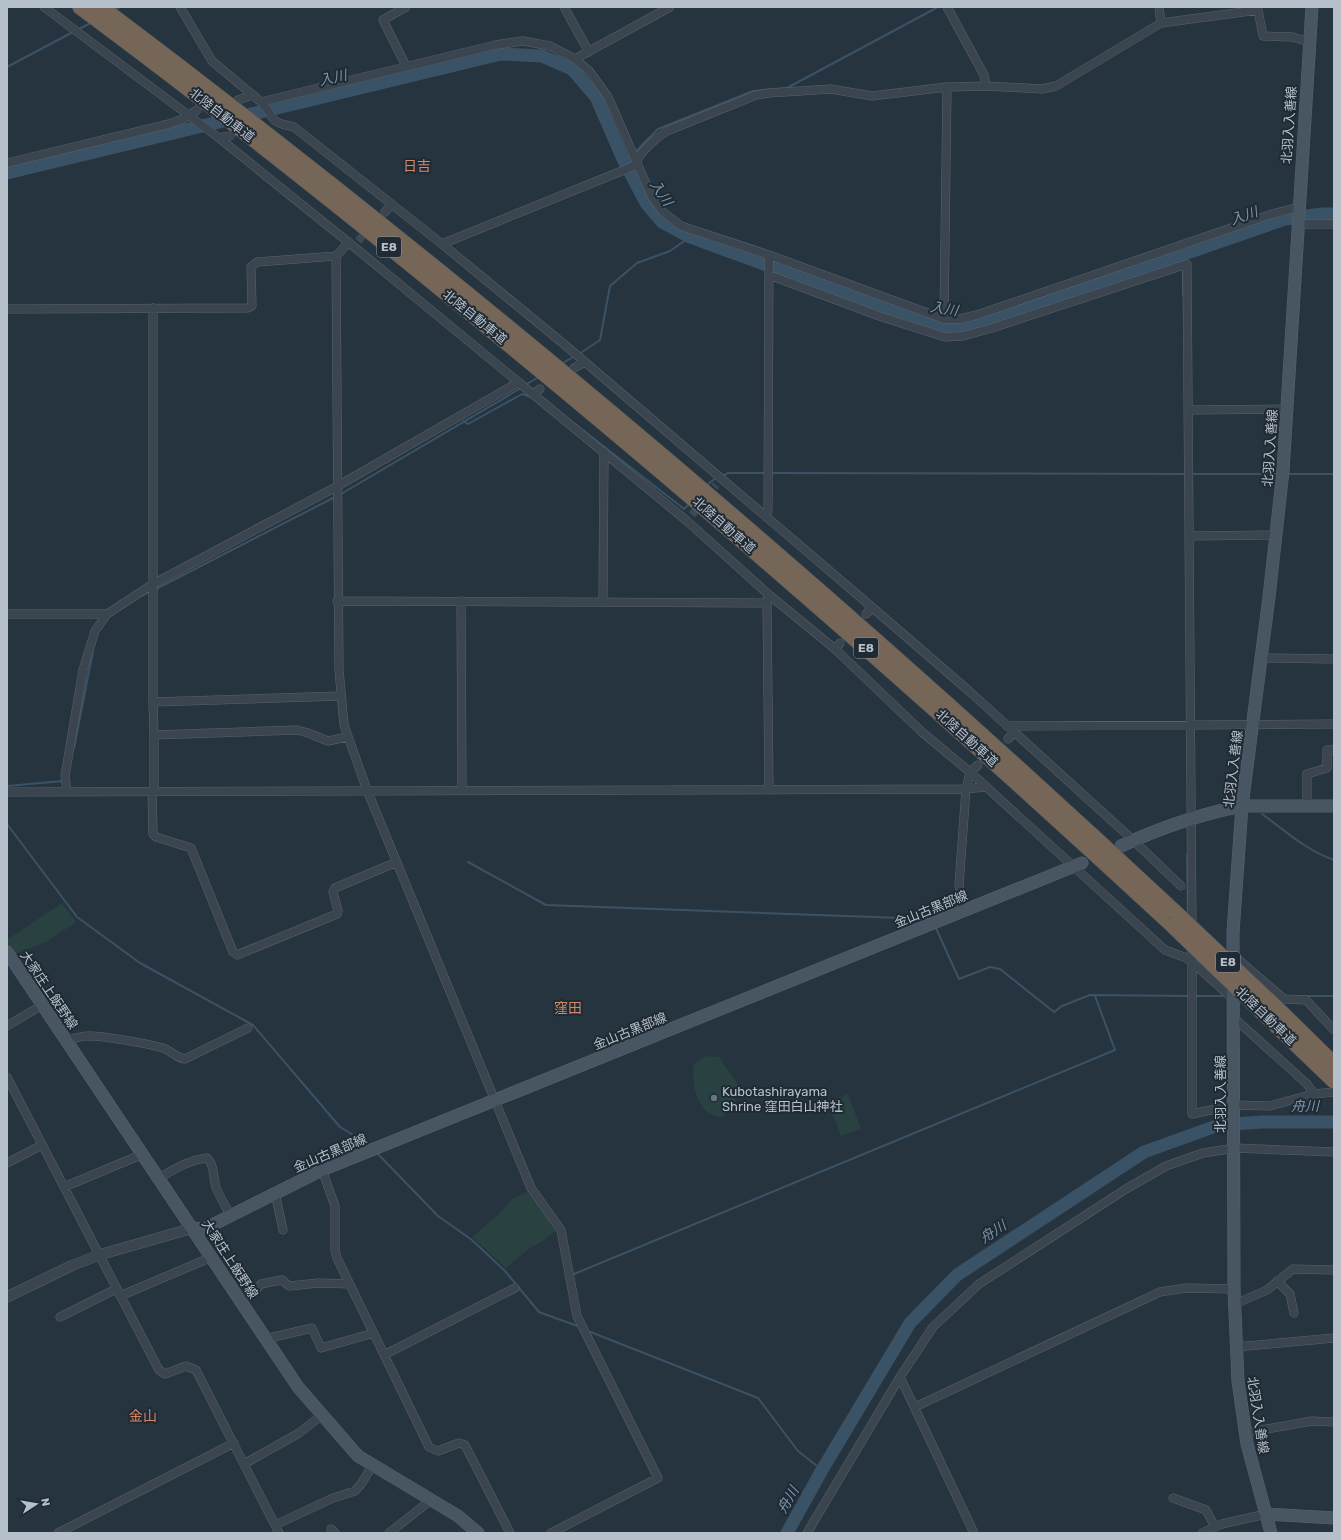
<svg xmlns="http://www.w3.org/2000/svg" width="1341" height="1540" font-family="Rubik,'Noto Sans JP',sans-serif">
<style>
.green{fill:#294241}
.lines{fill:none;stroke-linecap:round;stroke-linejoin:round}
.stream{stroke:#3a5266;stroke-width:2}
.river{stroke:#3a5266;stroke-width:13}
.minor-tunnel{stroke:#3c4954;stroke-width:8;stroke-dasharray:8 4;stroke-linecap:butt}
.minor-casing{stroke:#58636d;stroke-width:9}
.tertiary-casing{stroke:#58636d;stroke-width:11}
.secondary-casing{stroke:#58636d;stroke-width:13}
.motorway-casing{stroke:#45505a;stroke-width:16}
.minor{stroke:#3a454f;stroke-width:8}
.tertiary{stroke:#3a454f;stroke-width:10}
.secondary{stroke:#485562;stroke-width:12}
.motorway{stroke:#756657;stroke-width:15}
.motorway-bridge-casing{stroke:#45505a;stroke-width:16;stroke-linecap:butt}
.motorway-bridge{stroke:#756657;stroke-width:15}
.worship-dot{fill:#6b7280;stroke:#1f2a34;stroke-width:1.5}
.labels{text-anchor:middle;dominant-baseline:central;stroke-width:4;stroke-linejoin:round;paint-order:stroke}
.shield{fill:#1f2a34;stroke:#89939d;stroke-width:1}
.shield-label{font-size:12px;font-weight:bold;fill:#b6c0ca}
.street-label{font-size:13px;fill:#b6c0ca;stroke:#1f2a34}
.poi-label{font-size:13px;fill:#b6c0ca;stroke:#1f2a34;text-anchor:start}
.water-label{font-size:14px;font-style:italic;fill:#7795ac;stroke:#1f2a34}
.neighbourhood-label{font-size:14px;fill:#d38968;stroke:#1f2a34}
</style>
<rect width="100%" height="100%" fill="#26343f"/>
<path class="green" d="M62 903 76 922 46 942 13 955 7 947V940Z
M707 1056 719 1057 740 1088 737 1098 722 1117C697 1116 691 1085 694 1064Z
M848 1094 861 1129 841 1136 828 1102Z
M530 1191 556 1231 538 1244 531 1247 506 1268 472 1237 496 1217 512 1199Z"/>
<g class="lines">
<path class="stream" d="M114 10 120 7
M79 29 91 23
M7 67 73 32
M634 153 658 129 753 91 787 88 938 7
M623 159 631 155
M1183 255V262
M1183 269V296
M579 354 600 340 610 286 637 263 670 251 690 237
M561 364 575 356
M525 385 539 377
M463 421 468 424 522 394 531 397
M575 424 684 509 690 503
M771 473 1187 474
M1191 474H1279
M1287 474H1334
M722 476 728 473H767
M707 485 717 477
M341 494 521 388
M156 589 335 497
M142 596 150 591
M74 748 93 651
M7 786 63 781
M1262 814C1287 832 1304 849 1334 860
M7 824 77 917 140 963 253 1025 340 1127 370 1145
M1187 855 1188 916
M468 862 546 905 929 919
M935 926 959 979 990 967 1000 969 1054 1012 1062 1006 1090 995 1189 996
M1193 996H1225
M1299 996H1334
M377 1153 438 1216 472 1240 505 1271 539 1312 580 1327
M574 1274 1115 1050 1095 996
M588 1331 758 1398 798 1451 822 1470"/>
<path class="river" d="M7 173 501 54 542 56 572 69 596 97 623 159 646 203 662 222 690 237 930 325 956 329 977 326 1285 219 1322 214H1334
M787 1533 822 1470 910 1323 957 1275 1144 1152 1219 1125 1262 1122H1334"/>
<path class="minor-tunnel" d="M358 241 370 228
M692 515 716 485"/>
<defs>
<path id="minor" d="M44 7 219 138 353 246 687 521 768 594 835 649 923 733 970 772 1165 950 1184 957 1192 962 1234 1000
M180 7 212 61 261 102 495 45 523 41 550 46 575 59 589 71 608 97 652 197 663 212 681 226 769 255 944 319H960L977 315 1269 215 1299 207
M564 7 589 52
M947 7 984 75 986 86
M1159 7 1161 23
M575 59 670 7
M406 66 383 20 406 7
M238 100 253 95
M261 102C277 119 266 121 294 127L442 244 565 345 866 602 969 691 1133 840 1181 886
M219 138 230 136
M7 163 169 124 183 119 197 110
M385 212 391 204
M1297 226 1306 224H1334
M349 242 336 256 339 670 344 725 367 790 531 1188 561 1230 577 1316 658 1478 551 1533
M442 244 634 166C640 152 654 139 667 131L756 95 769 93 831 89 872 96 947 87 986 86 1042 89 1056 86 1161 23 1258 10 1263 36 1293 37 1309 42
M769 275 882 317 945 337 963 336 992 328 1187 264 1192 928
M153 308V702
M7 309 248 308 252 306 251 267 257 262 336 256
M944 319 947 87
M574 368 585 362
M533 394 540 389
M1189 410 1286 409
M766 517 768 510 769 255
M1189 536 1276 535
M337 601 767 603 768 594
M461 601 462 790
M603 601 604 452
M767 603 769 790
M7 614H107
M866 614 872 608
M835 649 840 643
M1261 658 1334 659
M1007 726 1334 724
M154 735 153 702 341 696
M1008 739 1014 732
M152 791 153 834 156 837 191 848 233 952 237 955 337 914 338 911 333 892 335 888 397 862
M154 791V735L297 730 308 733 328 741 347 737
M7 792 966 789 985 787
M67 792 65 776 83 670 95 631 107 614 153 584 336 487 519 382
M1307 806V774L1327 768V750H1334
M962 911 959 885 966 789 970 772 978 765
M1192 943V1114L1234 1105 1270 1106 1314 1094 1334 1092
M1234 956 1284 999 1306 1000 1334 1030
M1234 1018 1307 1084 1314 1094
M7 1026 42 1005
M66 1041C73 1039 80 1036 87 1036 101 1035 149 1044 163 1048 172 1051 176 1058 185 1059L248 1028
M7 1077 159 1370 165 1374 186 1366 196 1370 279 1533
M7 1163 42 1145
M322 1170 335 1206V1250L337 1258 429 1447 438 1451 459 1443 465 1445 510 1533
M159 1178C175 1169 189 1160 207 1158 216 1167 212 1179 217 1190 221 1199 226 1207 230 1215
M64 1187 143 1154
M275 1193 283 1230
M1277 1281 1290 1294 1294 1313
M120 1296 212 1257
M240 1300 255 1291 261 1284 282 1280 289 1286 319 1283 350 1284
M1235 1304 1267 1290 1293 1269 1334 1270
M60 1317 116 1289
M265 1339 312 1328 321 1348 374 1333
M1236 1347 1334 1338
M384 1355 515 1288
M900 1377 974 1533
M915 1407 1160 1292 1186 1288 1234 1289
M1245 1433 1312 1421 1334 1422
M244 1464 299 1433 322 1415
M1173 1498 1206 1510 1215 1527
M275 1525 333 1498 355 1491 361 1484 373 1465
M331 1529 335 1533
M58 1533 234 1443
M389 1533 431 1500
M807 1533 900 1377 933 1327 979 1284 1126 1189 1166 1166 1203 1153 1235 1148 1334 1152
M1202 1533 1222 1524 1266 1514"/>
<path id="tertiary" d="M7 1297 71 1266 99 1255 193 1228"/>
<path id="secondary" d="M1121 846C1160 828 1200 814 1242 806H1334
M7 952 298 1387 358 1456 458 1516 478 1533
M193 1228 204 1229 322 1170 1082 863
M1266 1514 1334 1518
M1271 1533 1247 1444 1238 1381 1234 1289 1233 932 1242 806 1269 597 1283 471 1312 7"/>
<path id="motorway" d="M80 7C211 104 338 205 464 308 707 506 943 713 1173 926
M101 7C475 288 832 592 1174 911
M1262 1012 1334 1081
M1282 1013 1334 1064"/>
</defs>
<use href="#minor" class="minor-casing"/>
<use href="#tertiary" class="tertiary-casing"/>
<use href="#secondary" class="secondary-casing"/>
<use href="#motorway" class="motorway-casing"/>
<use href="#minor" class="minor"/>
<use href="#tertiary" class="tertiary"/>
<use href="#secondary" class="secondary"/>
<use href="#motorway" class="motorway"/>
<defs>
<path id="motorway-bridge" d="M1174 911 1282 1013
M1173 926 1262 1012"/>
</defs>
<use href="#motorway-bridge" class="motorway-bridge-casing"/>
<use href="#motorway-bridge" class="motorway-bridge"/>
</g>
<circle class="worship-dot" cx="714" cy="1098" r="4"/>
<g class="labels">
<g class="shield">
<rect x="377" y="237" width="24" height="20" rx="3"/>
<rect x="854" y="638" width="24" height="20" rx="3"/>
<rect x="1216" y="952" width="24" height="20" rx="3"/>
</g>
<g class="shield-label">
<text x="389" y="247">E8</text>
<text x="866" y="648">E8</text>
<text x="1228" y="962">E8</text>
</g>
<g class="street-label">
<text transform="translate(222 115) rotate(38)">北陸自動車道</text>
<text transform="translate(1289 125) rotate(-86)">北羽入入善線</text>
<text transform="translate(475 317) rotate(39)">北陸自動車道</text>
<text transform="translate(1270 448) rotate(-86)">北羽入入善線</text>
<text transform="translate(724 525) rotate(41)">北陸自動車道</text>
<text transform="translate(967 738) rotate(42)">北陸自動車道</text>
<text transform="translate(1233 769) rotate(-83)">北羽入入善線</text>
<text transform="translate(931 909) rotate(-22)">金山古黒部線</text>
<text transform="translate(49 990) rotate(56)">大家庄上飯野線</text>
<text transform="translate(1266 1016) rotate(44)">北陸自動車道</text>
<text transform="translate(630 1031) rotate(-22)">金山古黒部線</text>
<text transform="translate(1220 1094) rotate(-90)">北羽入入善線</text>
<text transform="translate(330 1153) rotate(-23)">金山古黒部線</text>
<text transform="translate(230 1259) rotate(57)">大家庄上飯野線</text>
<text transform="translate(1258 1415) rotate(81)">北羽入入善線</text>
</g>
<g class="poi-label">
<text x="722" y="1091">Kubotashirayama<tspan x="722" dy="15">Shrine 窪田白山神社</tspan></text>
</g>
<g class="water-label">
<text transform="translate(333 78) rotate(-13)">入川</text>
<text transform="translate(661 193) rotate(56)">入川</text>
<text transform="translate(1244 216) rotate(-19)">入川</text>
<text transform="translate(944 309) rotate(9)">入川</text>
<text x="1305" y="1106">舟川</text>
<text transform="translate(993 1232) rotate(-33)">舟川</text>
<text transform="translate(788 1500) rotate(-60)">舟川</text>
</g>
<g class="neighbourhood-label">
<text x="417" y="166">日吉</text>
<text x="568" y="1008">窪田</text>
<text x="143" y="1416">金山</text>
</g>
</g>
<rect width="1341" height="1540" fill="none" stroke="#b6c0ca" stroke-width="16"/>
<g transform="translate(36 1504) rotate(78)" stroke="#1f2a34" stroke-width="3" paint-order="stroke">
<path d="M0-3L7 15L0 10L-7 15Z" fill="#b6c0ca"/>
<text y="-6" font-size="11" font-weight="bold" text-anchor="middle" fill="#b6c0ca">N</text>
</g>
</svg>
